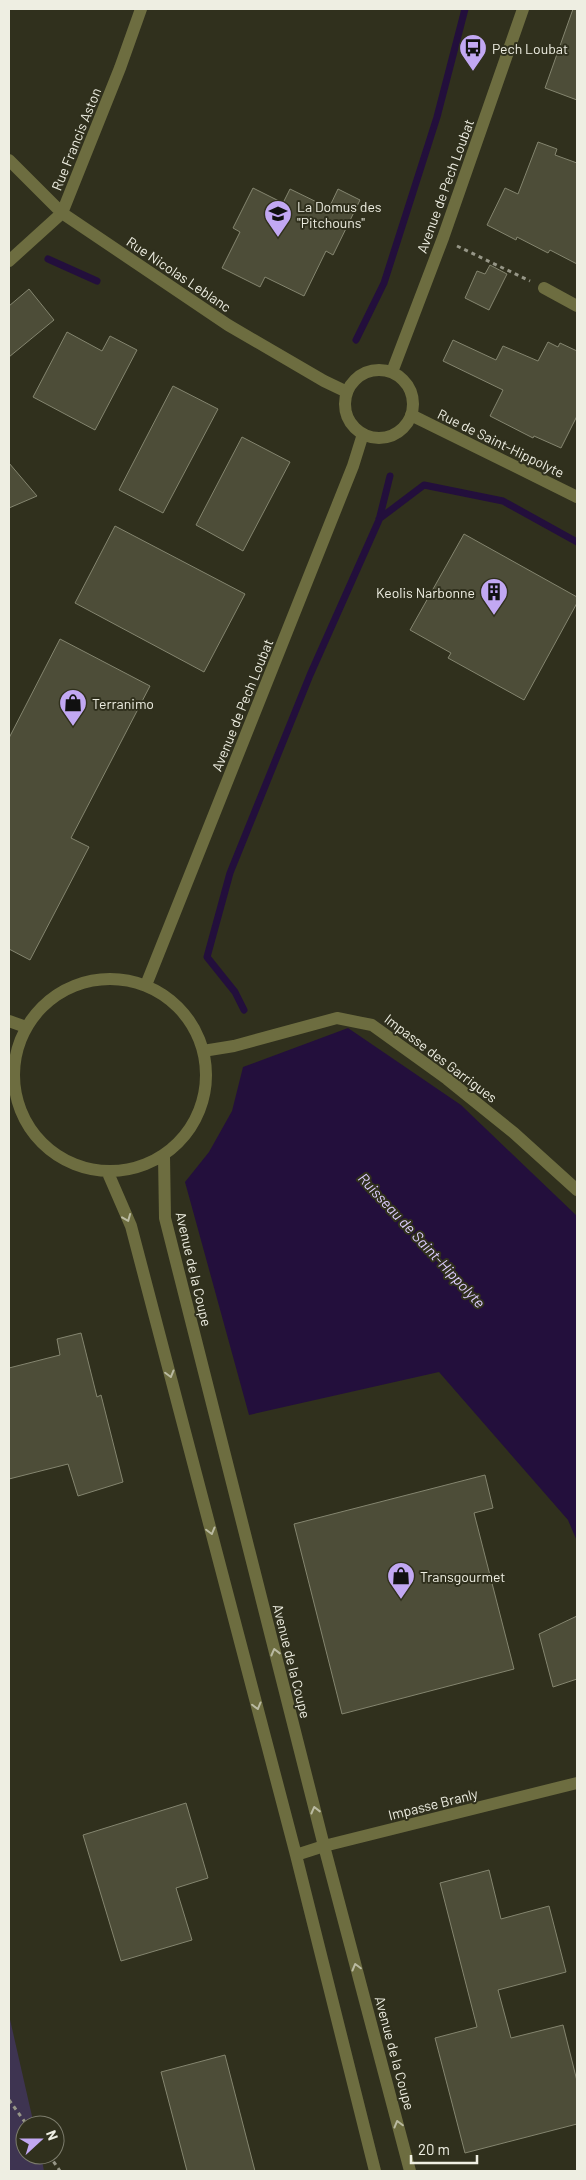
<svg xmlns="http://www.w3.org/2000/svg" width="586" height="2180" font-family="Barlow,sans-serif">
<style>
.green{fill:#3e3451}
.water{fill:#230f3c}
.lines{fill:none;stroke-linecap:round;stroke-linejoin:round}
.stream{stroke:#230f3c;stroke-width:7}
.building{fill:#4d4d38;stroke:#84856f}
.path{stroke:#969687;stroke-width:3;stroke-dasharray:4 4;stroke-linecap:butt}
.minor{stroke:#6d6d40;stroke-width:12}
.oneway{stroke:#babaa1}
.labels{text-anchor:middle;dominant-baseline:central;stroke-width:4;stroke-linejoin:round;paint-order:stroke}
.poi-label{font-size:14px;fill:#eeeee2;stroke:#30301d;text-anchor:start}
.street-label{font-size:14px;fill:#eeeee2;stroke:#30301d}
.water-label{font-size:15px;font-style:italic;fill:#dcccfd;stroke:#30301d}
</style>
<rect width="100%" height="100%" fill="#30301d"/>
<path class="green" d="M9 2015 34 2125H25V2155H41L44 2171H9Z"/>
<path class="water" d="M348 1028 461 1105 577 1216V1541L568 1520 439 1372 249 1415 185 1182 209 1152 232 1111 243 1067Z"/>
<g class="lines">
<path class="stream" d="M48 259 97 281
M356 340 384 283 437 117 465 9
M379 519 424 485 503 501 577 542
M244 1010 235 992 207 957 230 873 310 675 379 520 390 476"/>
</g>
<path class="building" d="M573 9H577V100L545 88Z
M538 142 557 149 555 155 577 163V264L550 250 548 253 517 237 516 240 487 225 505 188 518 194Z
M253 188 283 203 290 189 329 208 338 189 360 200 333 255 326 251 304 296 265 277 260 287 222 268 240 232 233 228Z
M490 265 507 274 489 310 465 298 477 271 485 274Z
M29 289 54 320 9 357V306Z
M67 332 102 351 110 336 137 350 95 430 33 397Z
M453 340 496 360 503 346 538 361 548 342 558 347 560 343 577 351V416L561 448 534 436 533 438 490 416 503 390 443 361Z
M173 386 218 409 163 513 119 490Z
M242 437 290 462 243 551 196 525Z
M9 463 37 496 9 508Z
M115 526 245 594 204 672 75 603Z
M464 534 577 597V603L524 700 448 658 451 653 410 630Z
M60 639 150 686 71 838 89 847 30 960 9 949V738Z
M81 1333 97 1397 101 1395 123 1482 78 1496 68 1464 9 1479V1368L60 1355 57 1339Z
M485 1475 493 1508 474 1513 514 1669 342 1714 294 1524Z
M577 1616V1679L553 1687 539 1634Z
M186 1803 208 1878 176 1888 192 1940 121 1961 83 1835Z
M489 1870 501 1919 549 1906 566 1972 498 1990 511 2038 563 2025 577 2081V2124L465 2153 435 2038 477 2027 440 1883Z
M225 2055 255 2171H187L161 2072Z"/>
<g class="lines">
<path class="path" d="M457 246 530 281
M9 2100 27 2125
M49 2155 60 2171"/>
<path class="minor" d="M9 160 62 213 228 325 324 381 347 392
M9 261 62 213 120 68 141 9
M544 288 577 306
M345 404a34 34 0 1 1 68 0a34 34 0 1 1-68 0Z
M392 372 443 238 523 9
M411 415 577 497
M14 1075a96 96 0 1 1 192 0a96 96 0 1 1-192 0Z
M146 985 353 466 363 434
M9 1021 26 1027
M203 1051 234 1046 337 1018 372 1025 447 1079 514 1133 577 1190
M164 1156 165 1218 324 1846 410 2171
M108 1173 131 1226 296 1855 375 2171
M296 1855 324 1846 577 1783"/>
</g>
<defs><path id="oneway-chevron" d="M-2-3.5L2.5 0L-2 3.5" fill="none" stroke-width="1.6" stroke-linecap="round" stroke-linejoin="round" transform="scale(1.25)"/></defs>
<g class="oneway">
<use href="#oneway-chevron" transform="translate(127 1218) rotate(68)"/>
<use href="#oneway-chevron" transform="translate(170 1374) rotate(75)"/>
<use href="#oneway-chevron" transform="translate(211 1531) rotate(75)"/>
<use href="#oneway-chevron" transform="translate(275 1652) rotate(-104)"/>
<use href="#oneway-chevron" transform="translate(257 1706) rotate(75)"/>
<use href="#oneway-chevron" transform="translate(315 1810) rotate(-104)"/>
<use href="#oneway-chevron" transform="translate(356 1967) rotate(-105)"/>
<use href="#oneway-chevron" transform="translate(398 2124) rotate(-105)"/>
</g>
<defs>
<symbol id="bus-pin" viewBox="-11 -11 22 30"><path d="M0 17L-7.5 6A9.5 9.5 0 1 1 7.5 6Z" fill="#c2a8f3" stroke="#30301d"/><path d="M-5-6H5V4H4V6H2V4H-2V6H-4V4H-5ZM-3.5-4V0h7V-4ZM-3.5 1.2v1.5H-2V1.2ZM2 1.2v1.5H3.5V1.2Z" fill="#111"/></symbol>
<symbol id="school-pin" viewBox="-11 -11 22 30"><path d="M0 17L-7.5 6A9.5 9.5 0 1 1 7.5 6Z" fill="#c2a8f3" stroke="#30301d"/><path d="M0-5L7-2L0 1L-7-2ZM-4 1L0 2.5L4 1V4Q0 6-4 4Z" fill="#111"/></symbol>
<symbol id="building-pin" viewBox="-11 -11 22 30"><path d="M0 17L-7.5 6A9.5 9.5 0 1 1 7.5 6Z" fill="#c2a8f3" stroke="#30301d"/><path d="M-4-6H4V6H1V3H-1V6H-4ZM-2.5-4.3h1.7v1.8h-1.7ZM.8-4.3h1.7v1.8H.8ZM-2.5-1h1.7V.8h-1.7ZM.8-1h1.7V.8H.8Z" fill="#111"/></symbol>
<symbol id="shop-pin" viewBox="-11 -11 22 30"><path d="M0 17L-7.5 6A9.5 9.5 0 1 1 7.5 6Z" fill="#c2a8f3" stroke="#30301d"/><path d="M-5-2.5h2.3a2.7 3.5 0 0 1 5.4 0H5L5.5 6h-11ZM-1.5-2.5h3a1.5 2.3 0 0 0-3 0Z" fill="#111"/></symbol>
</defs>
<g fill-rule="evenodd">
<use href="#bus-pin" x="457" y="32" width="32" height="43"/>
<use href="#school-pin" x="262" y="198" width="32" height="43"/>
<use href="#building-pin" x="478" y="576" width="32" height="43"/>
<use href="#shop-pin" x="57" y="687" width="32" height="43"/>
<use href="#shop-pin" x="385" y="1560" width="32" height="43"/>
</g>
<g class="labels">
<g class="poi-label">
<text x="492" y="48">Pech Loubat</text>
<text x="297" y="206">La Domus des<tspan x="297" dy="16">"Pitchouns"</tspan></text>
<text x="475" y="592" text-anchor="end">Keolis Narbonne</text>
<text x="92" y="703">Terranimo</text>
<text x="420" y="1576">Transgourmet</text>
</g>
<g class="street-label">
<text transform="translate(76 139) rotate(-68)">Rue Francis Aston</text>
<text transform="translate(445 186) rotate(-70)">Avenue de Pech Loubat</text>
<text transform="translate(179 274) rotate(34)">Rue Nicolas Leblanc</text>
<text transform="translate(501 443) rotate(26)">Rue de Saint-Hippolyte</text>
<text transform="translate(242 705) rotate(-68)">Avenue de Pech Loubat</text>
<text transform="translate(441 1058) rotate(37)">Impasse des Garrigues</text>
<text transform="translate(194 1269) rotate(77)">Avenue de la Coupe</text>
<text transform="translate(292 1661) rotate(76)">Avenue de la Coupe</text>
<text transform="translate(433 1804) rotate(-14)">Impasse Branly</text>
<text transform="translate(395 2053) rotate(75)">Avenue de la Coupe</text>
</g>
<g class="water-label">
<text transform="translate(422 1240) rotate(47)">Ruisseau de Saint-Hippolyte</text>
</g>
</g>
<rect width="586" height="2180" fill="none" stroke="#eeeee2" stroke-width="20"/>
<g transform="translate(40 2140) rotate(69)"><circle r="24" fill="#30301d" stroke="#7c7c6c"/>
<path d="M0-4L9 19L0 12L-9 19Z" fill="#c2a8f3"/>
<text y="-8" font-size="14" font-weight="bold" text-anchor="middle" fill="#eeeee2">N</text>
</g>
<path d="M411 2155v8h66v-8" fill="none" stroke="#eeeee2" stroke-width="2.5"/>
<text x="418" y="2155" font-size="15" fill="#eeeee2" stroke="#30301d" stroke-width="4" paint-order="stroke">20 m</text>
</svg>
